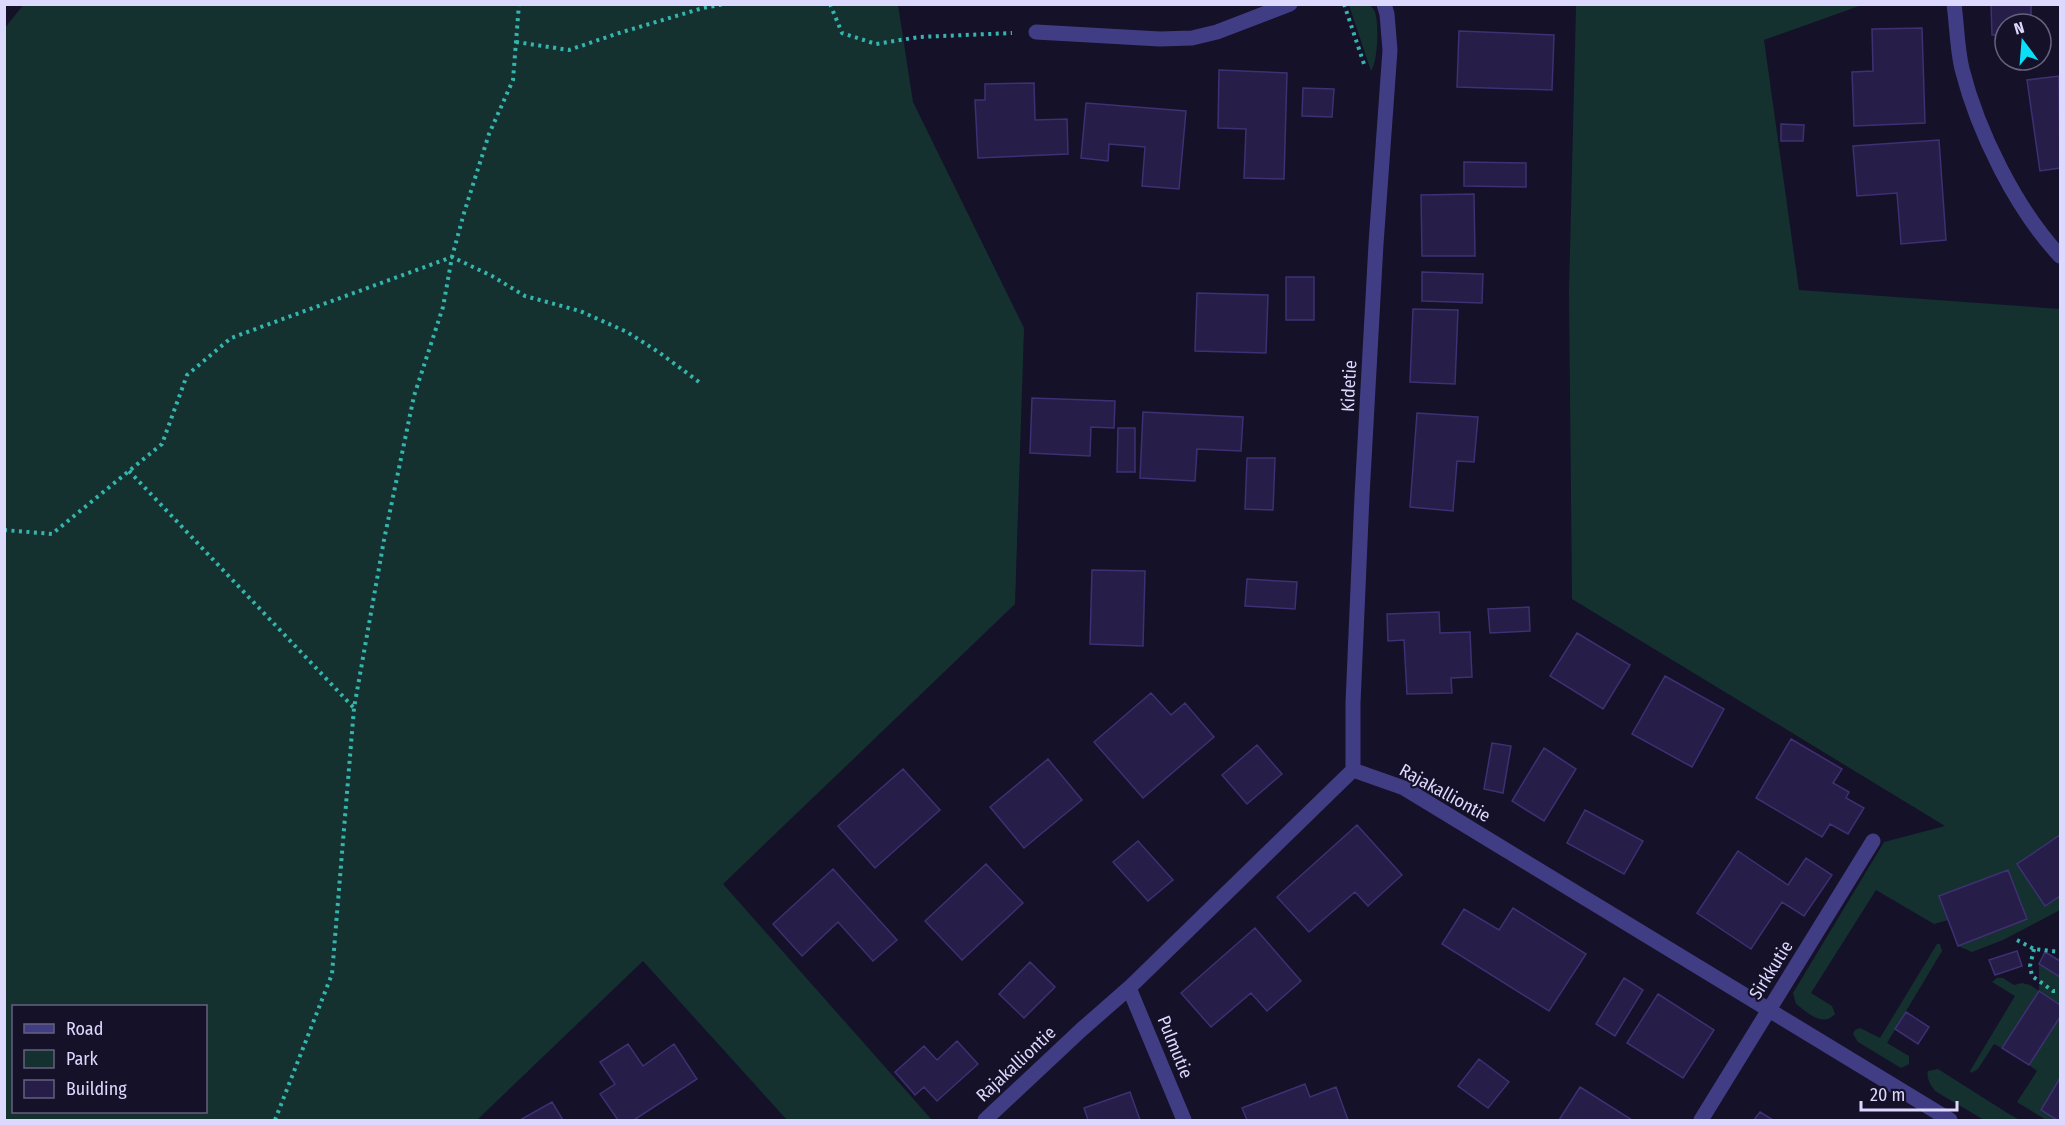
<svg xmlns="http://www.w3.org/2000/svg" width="2065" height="1125" font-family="'Fira Sans Condensed',sans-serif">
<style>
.green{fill:#143130;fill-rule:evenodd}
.building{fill:#261d48;stroke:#3e3073;stroke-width:1.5}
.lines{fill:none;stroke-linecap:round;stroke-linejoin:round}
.path{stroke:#34b6af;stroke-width:4;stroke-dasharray:3 4.5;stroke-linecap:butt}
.minor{stroke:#403d85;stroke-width:15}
.labels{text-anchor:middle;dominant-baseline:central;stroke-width:4.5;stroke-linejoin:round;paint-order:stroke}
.street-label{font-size:18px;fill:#ddd8fe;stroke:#151128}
</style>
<rect width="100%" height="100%" fill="#151128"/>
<path class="green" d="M24 4 898 5 913 102 1024 328 1015 604 723 884 932 1120H787L643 961 477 1120H5L4 29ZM14 1006H206V1112H14Z
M1349 5H1369C1370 5 1375 11 1375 12 1379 24 1378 61 1371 71Z
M1576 6 1862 5 1764 40 1799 290 2060 309V910L2003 940 1972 952 1958 946 1948 920 1934 924 1876 890 1811 993 1832 1006 1835 1014C1823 1028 1807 1012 1796 1004L1793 993 1884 842 1945 826 1572 599 1569 291Z
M1937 944H1940L1942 951 1887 1043 1909 1056V1064L1901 1068 1858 1042 1853 1034 1855 1030 1860 1028 1880 1038Z
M2039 964 2060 977V1005L2039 992 2002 1048 1994 1044 1978 1069 1971 1073 1970 1071 2015 996 1992 982 1997 978H2003L2014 985 2022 983 2030 985 2039 991Z
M2060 1017V1120H2046L2017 1102 2037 1071 2029 1065Z
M1938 1069 2009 1114 2020 1120H1984L1935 1091C1931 1086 1926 1078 1928 1071Z"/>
<path class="building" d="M1991 4H2031V24H2005V35H1992Z
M1922 28 1925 123 1854 126 1852 72 1873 71 1872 29Z
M1459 31 1554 35 1552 90 1457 87Z
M1219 70 1287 73 1284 179 1244 178 1246 129 1218 128Z
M2059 76 2060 168 2040 171 2027 80Z
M1034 83 1035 120 1067 119 1068 154 978 158 975 100H985V84Z
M1303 88 1334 89 1332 117 1302 116Z
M1086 103 1186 111 1179 189 1142 186 1145 147 1109 144 1108 161 1081 158Z
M1781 124 1804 125 1803 141H1781Z
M1939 140 1946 240 1901 244 1897 193 1857 196 1853 146Z
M1464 162 1526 163V187L1464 186Z
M1474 194 1475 256H1422L1421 195Z
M1422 272 1483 274 1482 303 1422 301Z
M1286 277H1314V320H1286Z
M1197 293 1268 295 1266 353 1195 351Z
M1413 309 1458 310 1455 384 1410 382Z
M1032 398 1115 401 1114 428 1091 427 1090 456 1030 453Z
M1143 412 1243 417 1241 451 1197 449 1195 481 1140 478Z
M1417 413 1478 417 1474 462 1457 461 1453 511 1410 507Z
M1118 428H1135V472H1117Z
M1247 458H1275L1273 510 1245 509Z
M1092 570 1145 571 1143 646 1090 644Z
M1247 579 1297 582 1295 609 1245 606Z
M1529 607 1530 631 1490 633 1488 609Z
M1439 612 1440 633 1470 632 1472 677 1451 678 1452 693 1407 694 1404 640 1388 641 1387 614Z
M1577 633 1630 665 1603 709 1550 676Z
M1665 676 1724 709 1692 767 1632 734Z
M1151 693 1171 715 1185 703 1214 737 1143 798 1094 742Z
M1791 739 1842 769 1833 783 1849 792 1846 798 1864 808 1848 834 1830 824 1822 837 1756 798Z
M1492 743 1511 746 1503 793 1484 789Z
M1257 745 1282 774 1247 804 1222 775Z
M1544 748 1576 769 1544 821 1512 801Z
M1048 759 1082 800 1024 848 990 807Z
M903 769 940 810 875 868 838 826Z
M1585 810 1643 841 1624 874 1567 843Z
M1357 825 1402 875 1368 906 1355 892 1309 932 1277 897Z
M2060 835V896L2045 906 2017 864Z
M1138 841 1173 880 1148 901 1113 862Z
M1738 851 1788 885 1806 858 1832 875 1804 916 1782 902 1751 949 1697 913Z
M986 864 1023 903 962 960 925 921Z
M833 869 897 940 873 961 838 922 802 956 773 924Z
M2008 870 2027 919 1958 946 1939 896Z
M1513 908 1586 954 1549 1011 1442 944 1464 909 1499 930Z
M1255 928 1301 981 1267 1011 1251 993 1211 1027 1181 993Z
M2017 951 2022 966 1995 975 1989 960Z
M2045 952 2060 961V977L2039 964Z
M1030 962 1055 987 1024 1018 999 994Z
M1624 978 1643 990 1615 1036 1596 1024Z
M2039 991 2060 1005V1017L2029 1065 2002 1048Z
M1658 994 1714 1030 1683 1078 1627 1043Z
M1906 1012 1929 1027 1918 1044 1895 1029Z
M957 1041 978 1064 937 1101 924 1087 915 1095 895 1072 924 1046 937 1060Z
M628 1044 643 1066 674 1044 697 1079 634 1120H618L600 1094 615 1084 600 1062Z
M1479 1059 1509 1082 1488 1108 1458 1086Z
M2060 1078V1120H2057L2041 1110Z
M1305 1084 1310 1097 1336 1087 1348 1120H1247L1242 1108Z
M1580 1087 1632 1120H1559Z
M1130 1092 1140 1120H1088L1084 1108Z
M552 1102 563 1120H520Z
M1760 1112 1773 1120H1754Z"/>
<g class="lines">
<path class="path" d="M830 4 842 33 876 44 919 37 1012 33
M1344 4 1364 64
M516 42 569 50 619 33 703 8 725 4
M129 471 354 708
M4 530 52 534 162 444 187 375 231 338 452 257 492 276 525 296 580 311 627 332 660 353 699 382
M2017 940 2034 949 2060 952
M2034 949 2030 966 2032 976 2053 991H2060
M275 1120 332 974 354 708 384 540 414 396 443 307 452 257 464 213 489 134 513 80 519 4"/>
<path class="minor" d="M1954 4C1957 26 1957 48 1962 69 1978 132 2016 209 2060 256
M1036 32 1160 39 1192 38 1217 32 1290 4
M1353 770V703L1362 496 1376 244 1390 50 1387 14 1384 4
M1129 988 1184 1120
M985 1120 1081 1030 1129 988 1353 770 1404 788 1950 1120
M1701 1120 1873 841"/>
</g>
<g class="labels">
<g class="street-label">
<text transform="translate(1349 386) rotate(-87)">Kidetie</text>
<text transform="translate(1445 793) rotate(29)">Rajakalliontie</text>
<text transform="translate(1771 970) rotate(-58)">Sirkkutie</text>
<text transform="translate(1175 1047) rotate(68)">Pulmutie</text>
<text transform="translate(1016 1064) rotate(-43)">Rajakalliontie</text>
</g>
</g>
<rect width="2065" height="1125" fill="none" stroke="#ddd8fe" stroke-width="12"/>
<rect x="12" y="1005" width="195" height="108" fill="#151128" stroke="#65617e" stroke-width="1.5"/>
<rect x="24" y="1024" width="30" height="9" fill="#403d85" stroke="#65617e" stroke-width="1.5"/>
<text x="66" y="1035" font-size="18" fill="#ddd8fe">Road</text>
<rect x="24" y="1050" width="30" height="18" fill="#143130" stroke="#65617e" stroke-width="1.5"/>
<text x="66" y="1065" font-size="18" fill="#ddd8fe">Park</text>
<rect x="24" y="1080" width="30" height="18" fill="#261d48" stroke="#65617e" stroke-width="1.5"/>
<text x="66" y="1095" font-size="18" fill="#ddd8fe">Building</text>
<g transform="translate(2023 42) rotate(344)"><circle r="28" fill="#151128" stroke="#65617e" stroke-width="1.5"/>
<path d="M0-4.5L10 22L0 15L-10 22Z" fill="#0bdef7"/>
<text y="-9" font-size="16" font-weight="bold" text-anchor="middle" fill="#ddd8fe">N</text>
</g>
<path d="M1861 1101v9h96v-9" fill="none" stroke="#ddd8fe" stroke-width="3"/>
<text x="1870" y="1101" font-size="18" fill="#ddd8fe" stroke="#151128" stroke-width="4.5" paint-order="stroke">20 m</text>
</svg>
